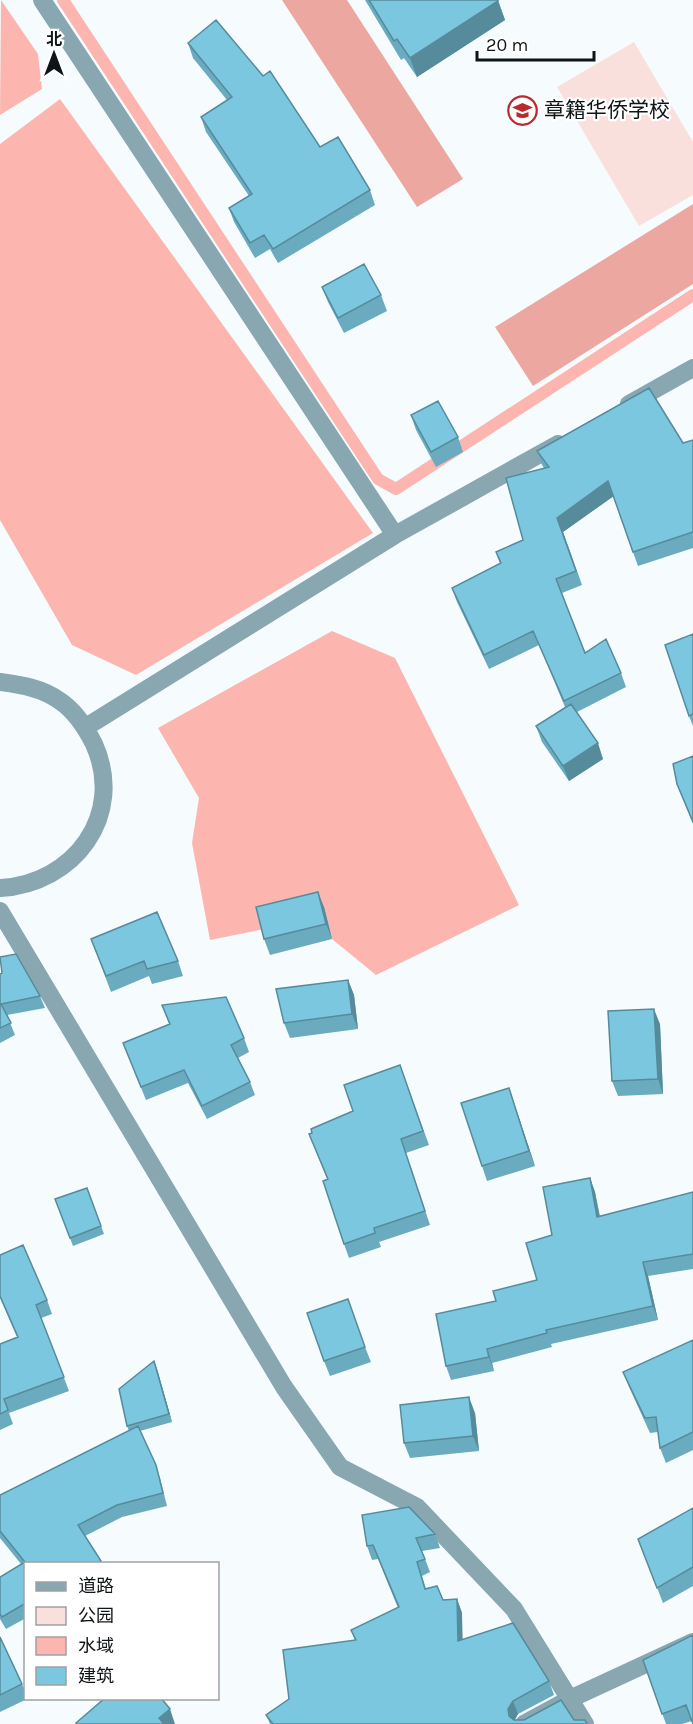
<svg xmlns="http://www.w3.org/2000/svg" width="693" height="1724" font-family="Karla,'Noto Sans SC',sans-serif">
<style>
.green{fill:#f9e0dd}
.forest{fill:#eca7a1}
.water{fill:#fcb6af}
.lines{fill:none;stroke-linecap:round;stroke-linejoin:round}
.stream{stroke:#fcb6af;stroke-width:12}
.street{stroke:#88a7b1;stroke-width:18}
.wall{fill:#6aabc0}
.shaded-wall{fill:#568b9c}
.building{fill:#7bc7df;stroke:#568b9c;stroke-width:1.5}
.labels{text-anchor:middle;dominant-baseline:central;stroke-width:4.5;stroke-linejoin:round;paint-order:stroke}
.poi-label{font-size:21px;fill:#0f1416;stroke:#fff;text-anchor:start}
</style>
<rect width="100%" height="100%" fill="#f6fcfe"/>
<path class="green" d="M634 42 693 142V195L639 226 557 87Z"/>
<path class="forest" d="M282 0H347L463 179 417 207Z
M693 204V284L533 386 495 327Z"/>
<path class="water" d="M1 0 38 54 42 89 0 115Z
M60 99 373 533 136 675 72 645 0 520V144Z
M332 631 395 658 519 905 376 975 321 930 264 929 210 940 192 843 199 798 158 728Z"/>
<g class="lines">
<path class="stream" d="M63 0 378 479 396 489 693 295"/>
<path class="street" d="M42 0 395 535
M629 404 693 368
M0 682C22 685 42 688 60 701 75 711 86 728 94 744 126 815 74 884 0 888
M86 727 395 535 558 444
M0 911 284 1387 340 1467 417 1507 514 1609 585 1724
M524 1724 570 1699 693 1642"/>
</g>
<path class="wall" d="M365 0H498L505 20 417 77 404 58 401 60Z
M188 43 320 147 370 190 375 205 278 263 270 249 255 258 234 222 229 208 249 196 206 132 201 117 227 100 193 58Z
M322 287 381 295 387 311 344 333 328 302Z
M411 415 458 437 463 452 436 467 416 430Z
M693 440V548L638 566 613 496 563 532 582 585 562 593 585 653 621 673 626 687 577 712 603 759 569 781 542 742 536 726 565 707 539 645 489 669 457 602 452 588 500 564 496 552 523 540 544 468 542 465 537 451 683 443Z
M693 634V726L689 716Z
M693 756V824L677 784Z
M324 907 332 939 270 955 264 939Z
M91 939 178 961 183 976 152 984 149 976 111 992Z
M0 974 40 996 45 1008 7 1015 15 1035 0 1043Z
M348 980 354 995 358 1029 290 1038 284 1023Z
M162 1005 244 1038 249 1052 238 1058 250 1082 255 1095 207 1119 188 1083 146 1100 123 1043 169 1024Z
M660 1024 663 1094 618 1096 612 1081Z
M400 1065 429 1145 406 1153 430 1225 379 1242 381 1247 349 1258 344 1244 327 1179 309 1134 353 1111Z
M509 1088 535 1166 487 1181 482 1166Z
M590 1178 595 1192 600 1216 693 1192V1269L648 1276 658 1320 551 1344 552 1347 492 1363 494 1371 451 1380 446 1366 496 1301 537 1280 552 1235Z
M87 1188 104 1234 73 1246 55 1199Z
M0 1255 47 1300 52 1314 41 1318 69 1391 9 1413 13 1424 0 1430V1344L17 1337 0 1298Z
M693 1340V1450L666 1463 660 1448 658 1432 650 1433 629 1387 623 1372Z
M365 1347 371 1362 330 1376 324 1361Z
M157 1369 172 1422 140 1431 160 1478 167 1506 122 1517 85 1536 102 1563H26V1618L6 1629 0 1619V1577L21 1564 0 1538V1495L129 1431 127 1426Z
M475 1413 479 1451 410 1458 404 1443Z
M693 1508V1586L663 1603 644 1554Z
M435 1534 440 1548 422 1551 430 1572 422 1576 426 1589 443 1600 457 1599 462 1613V1640L549 1681 554 1695 518 1714 515 1720H574L587 1724H270L266 1715 289 1699 355 1641 351 1630 398 1608 378 1559 372 1560 367 1546Z
M693 1635 692 1721 682 1724H666L643 1660Z
M0 1637 22 1684 26 1694V1698L27 1699 0 1712Z"/>
<path class="shaded-wall" d="M498 1 505 20 417 77 410 58Z
M608 481 614 496 563 532 582 585 557 518Z
M598 743 603 759 569 781 563 766Z
M318 892 324 907 332 939 326 924Z
M348 980 354 995 358 1029 352 1014Z
M654 1009 660 1024 663 1094 658 1079Z
M509 1088 535 1166 529 1151Z
M590 1178 595 1192 602 1231 597 1217Z
M643 1262 648 1276 658 1320 653 1306Z
M487 1349 492 1363 494 1371 489 1357Z
M154 1361 157 1369 172 1422 169 1414Z
M469 1397 475 1413 479 1451 473 1436Z
M457 1599 462 1613 463 1655 458 1641Z
M513 1701 518 1714 512 1724 508 1709Z
M170 1709 175 1724H161L159 1718Z"/>
<path class="building" d="M369 0H498V1L410 58 397 39 394 41Z
M216 20 263 76 270 71 320 147 338 137 370 190 273 249 264 235 250 243 229 208 252 194 201 117 232 97 188 43Z
M364 264 381 295 338 318 322 287Z
M649 388 683 443 693 440V532L633 552 608 481 557 518 576 571 556 579 585 653 606 639 621 673 564 701 533 631 484 655 452 588 501 563 496 552 523 540 506 478 549 467 537 451Z
M438 401 458 437 431 452 411 415Z
M693 634V714L689 716 665 645Z
M571 704 598 743 563 766 536 726Z
M693 756V822L677 784 673 764Z
M318 892 326 924 264 939 256 907Z
M157 912 178 961 147 969 144 961 106 976 91 939Z
M16 954 40 996 1 1004 11 1023 0 1028V974L2 973 0 957Z
M348 980 352 1014 284 1023 276 989Z
M226 997 244 1038 231 1045 250 1082 202 1106 184 1070 141 1087 123 1043 170 1024 162 1005Z
M654 1009 658 1079 612 1081 608 1011Z
M400 1065 423 1131 401 1139 425 1211 374 1228 375 1233 344 1244 323 1181 328 1179 309 1134 312 1133 311 1129 353 1111 344 1085Z
M509 1088 529 1151 482 1166 461 1103Z
M590 1178 597 1217 693 1192V1254L643 1262 653 1306 546 1330 547 1333 487 1349 489 1357 446 1366 436 1314 496 1301 493 1291 537 1280 526 1243 552 1235 543 1187Z
M87 1188 101 1226 70 1238 55 1199Z
M23 1245 47 1300 36 1305 64 1377 4 1399 8 1410 0 1414V1344L18 1337 0 1296V1255Z
M348 1299 365 1347 324 1361 307 1313Z
M693 1340V1432L660 1448 656 1417 645 1418 623 1372Z
M154 1361 169 1414 127 1426 119 1389Z
M469 1397 473 1436 404 1443 400 1405Z
M138 1426 156 1465 163 1493 117 1505 78 1525 101 1561 97 1563H26V1603L2 1617 0 1614V1577L25 1562 0 1531V1495Z
M409 1507 435 1534 416 1538 425 1559 417 1562 425 1589 437 1586 443 1600 457 1599 458 1641 513 1623 549 1681 513 1701 508 1709 509 1716 514 1720H524L561 1700 574 1720H585L587 1724H273L266 1715 289 1699 283 1650 356 1640 351 1630 399 1607 373 1545 367 1546 362 1515Z
M693 1508V1567L657 1588 638 1539Z
M693 1635V1724L686 1705 662 1714 643 1660Z
M0 1637 22 1684 0 1695Z
M105 1698H161L170 1709 159 1718 164 1724H77L76 1723Z"/>
<defs>
<symbol id="school-ring" viewBox="-11 -11 22 22"><circle r="9.5" fill="#fff" stroke="#b9292d" stroke-width="1.5"/><path d="M0-5L7-2L0 1L-7-2ZM-4 1L0 2.5L4 1V4Q0 6-4 4Z" fill="#b9292d"/></symbol>
</defs>
<g fill-rule="evenodd">
<use href="#school-ring" x="506" y="94" width="33" height="33"/>
</g>
<g class="labels">
<g class="poi-label">
<text x="544" y="110">章籍华侨学校</text>
</g>
</g>
<rect x="24" y="1562" width="195" height="138" fill="#ffffff" stroke="#9fa1a2" stroke-width="1.5"/>
<rect x="36" y="1582" width="30" height="9" fill="#88a7b1" stroke="#9fa1a2" stroke-width="1.5"/>
<text x="78" y="1592" font-size="18" fill="#0f1416">道路</text>
<rect x="36" y="1607" width="30" height="18" fill="#f9e0dd" stroke="#9fa1a2" stroke-width="1.5"/>
<text x="78" y="1622" font-size="18" fill="#0f1416">公园</text>
<rect x="36" y="1637" width="30" height="18" fill="#fcb6af" stroke="#9fa1a2" stroke-width="1.5"/>
<text x="78" y="1652" font-size="18" fill="#0f1416">水域</text>
<rect x="36" y="1667" width="30" height="18" fill="#7bc7df" stroke="#9fa1a2" stroke-width="1.5"/>
<text x="78" y="1682" font-size="18" fill="#0f1416">建筑</text>
<g transform="translate(54 54)" stroke="#ffffff" stroke-width="4.5" paint-order="stroke">
<path d="M0-4.5L10 22L0 15L-10 22Z" fill="#0f1416"/>
<text y="-9" font-size="16" font-weight="bold" text-anchor="middle" fill="#0f1416">北</text>
</g>
<path d="M477 51v9h117v-9" fill="none" stroke="#0f1416" stroke-width="3"/>
<text x="486" y="51" font-size="18" fill="#0f1416" stroke="#ffffff" stroke-width="4.5" paint-order="stroke">20 m</text>
</svg>
